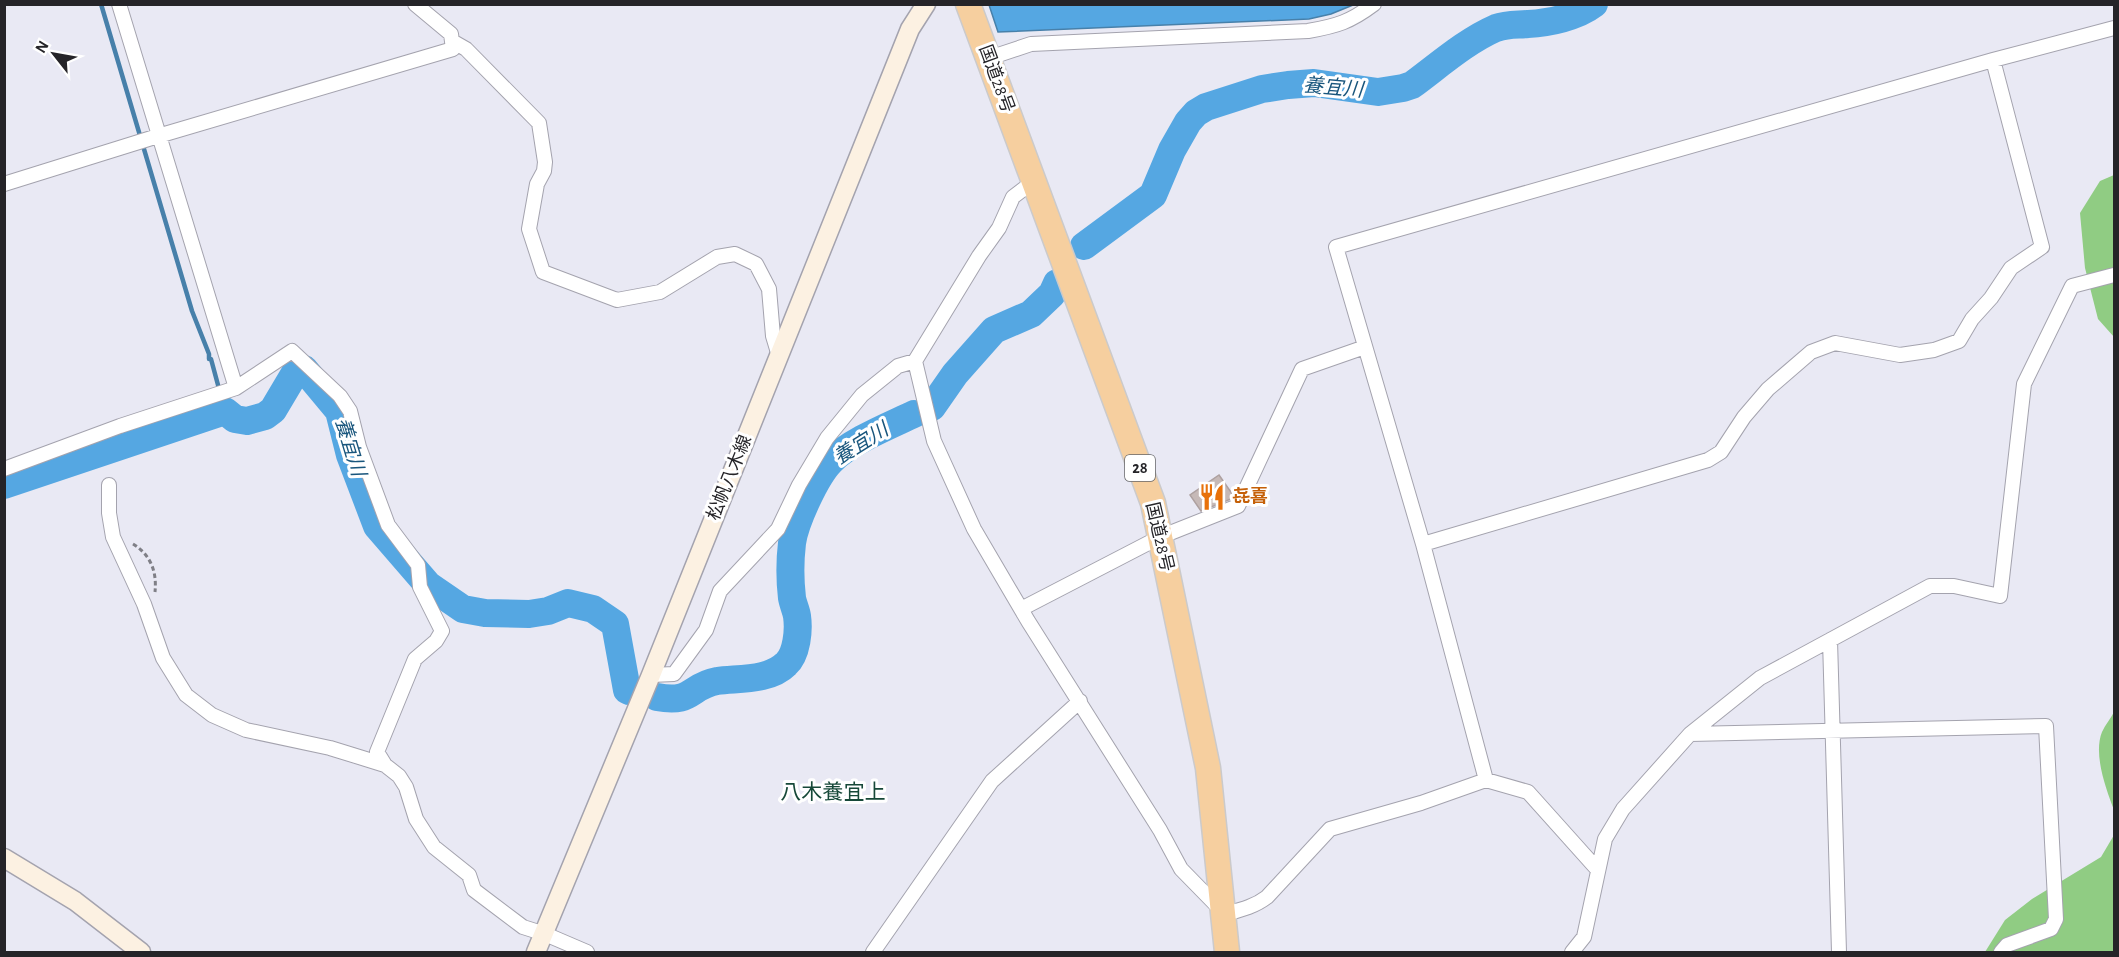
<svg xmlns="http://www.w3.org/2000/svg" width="2119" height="957" font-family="'Alegreya Sans','Noto Sans JP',sans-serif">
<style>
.forest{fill:#90cc83}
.water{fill:#55a7e2;stroke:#4780aa;stroke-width:1.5}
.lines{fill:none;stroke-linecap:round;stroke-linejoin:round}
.stream{stroke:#4780aa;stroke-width:4.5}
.river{stroke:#55a7e2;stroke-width:28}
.building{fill:#c6b9b7;stroke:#aea1a0;stroke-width:1.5}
.street-casing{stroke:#a4a3ae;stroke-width:16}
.secondary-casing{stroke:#a4a3ae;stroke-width:21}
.highway-casing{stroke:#cbcacb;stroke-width:27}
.path{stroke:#7f7f86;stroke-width:3;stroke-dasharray:4.5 3;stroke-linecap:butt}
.street{stroke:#fff;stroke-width:14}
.secondary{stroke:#fcf1e2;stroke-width:18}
.highway{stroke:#f6cf9f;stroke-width:24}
.labels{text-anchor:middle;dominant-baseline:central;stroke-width:6;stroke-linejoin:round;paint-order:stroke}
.shield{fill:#fff;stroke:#666668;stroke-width:1.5}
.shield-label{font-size:16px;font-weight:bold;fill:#252428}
.street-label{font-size:18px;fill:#252428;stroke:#fff}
.food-label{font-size:18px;font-weight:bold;fill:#c56008;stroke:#fff;text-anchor:start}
.water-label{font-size:20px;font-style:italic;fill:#19567d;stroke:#fff}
.quarter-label{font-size:21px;fill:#164838;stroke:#fff}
</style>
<rect width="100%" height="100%" fill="#e9e9f4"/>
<path class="forest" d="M2114 175V337L2098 319 2085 268 2080 213 2100 181Z
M2114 712V810C2106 789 2093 754 2102 732 2105 725 2111 718 2114 712Z
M2114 835V952H1985L2005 920 2032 899 2101 857Z"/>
<path class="water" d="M989 5V4L1353 5 1331 14 1309 19 998 32Z"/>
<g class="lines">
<path class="stream" d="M101 4 192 311 209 354V359H211L225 411"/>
<path class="river" d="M1084 246 1153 195 1172 150 1188 122 1196 113 1206 107 1262 89 1288 85 1314 83 1378 92 1403 88 1412 85C1438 66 1466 41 1496 28 1507 24 1517 25 1528 24 1549 23 1577 17 1594 4
M932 407 955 374 994 330 1031 314 1052 294 1057 283
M4 485 225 411 235 419 247 421 265 416 273 410 295 373 304 369 339 411 350 455 377 526 428 585 463 609 485 613 529 614 548 611 568 603 593 609 615 624 627 690 629 691
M657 697C693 704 689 686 717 681 738 678 769 681 786 664 797 654 799 630 797 616 796 610 793 604 792 598 790 581 790 560 792 543 795 522 816 476 831 461 851 441 889 426 914 414"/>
</g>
<path class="building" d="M1219 475 1233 495 1231 499 1201 511 1190 495Z"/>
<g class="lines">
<defs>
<path id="street" d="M119 4 236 388
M452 41 466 49 539 123 545 162 544 171 537 184 529 229 543 272 617 300 660 292 717 257 735 254 756 264 769 289 773 336 779 356
M989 58 1031 44 1308 31C1337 26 1350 22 1374 4
M1034 181 1013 197 999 228 979 256 915 361 934 441 974 529 1028 621 1160 830 1181 869 1225 914C1240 910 1254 907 1267 897L1330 829 1421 803 1486 780 1528 792 1597 869
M4 184 158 136 453 49 451 34 415 4
M4 469 120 426 236 388 292 351 340 396 350 411 359 447 388 525 418 565 420 587 442 631 436 641 415 659 377 752 385 765 399 776 406 787 416 819 434 847 469 875 474 890 523 927 545 934 587 952
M109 485V513L113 537 144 604 163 658 186 695 212 715 246 730 330 748 385 765
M1423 544 1708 460 1721 452 1744 417 1768 389 1811 352 1835 343 1900 355 1934 350 1959 341 1972 319 1991 298 2011 268 2042 247 1993 60
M1021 609 1160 537 1238 506 1302 369 1365 347
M1830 640 1839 952
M651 675 674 674 706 630 720 591 778 529 799 485 827 438 862 395 898 366 915 361
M1690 734 2046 726 2056 919 2051 929 2007 945 2001 952
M1486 780 1423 544 1336 247 1993 60 2114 28
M873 952 992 781 1080 701
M1572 952 1584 937 1605 839 1623 809 1690 734 1760 678 1930 586H1954L2000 596 2024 384 2072 286 2114 275"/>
<path id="secondary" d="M4 858 75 901 141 952
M536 952 651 675 910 29 926 4"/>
<path id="highway" d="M968 4 1153 503 1208 768 1227 952"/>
</defs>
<use href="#street" class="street-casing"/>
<use href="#secondary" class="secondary-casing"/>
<use href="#highway" class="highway-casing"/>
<path class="path" d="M133 544C151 555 157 572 155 592"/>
<use href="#street" class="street"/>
<use href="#secondary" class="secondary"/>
<use href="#highway" class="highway"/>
</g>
<defs>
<symbol id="restaurant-bare" viewBox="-9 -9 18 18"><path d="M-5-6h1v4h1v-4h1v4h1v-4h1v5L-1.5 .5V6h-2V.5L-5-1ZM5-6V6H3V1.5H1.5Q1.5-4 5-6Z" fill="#e8710a" stroke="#fff" stroke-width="2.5" paint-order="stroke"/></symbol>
</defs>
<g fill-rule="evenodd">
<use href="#restaurant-bare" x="1193" y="478" width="38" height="38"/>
</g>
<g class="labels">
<rect class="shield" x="1125" y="455" width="30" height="26" rx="4.5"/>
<g class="shield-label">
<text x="1140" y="468">28</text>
</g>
<g class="street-label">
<text transform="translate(996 79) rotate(70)">国道28号</text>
<text transform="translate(730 478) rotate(-68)">松帆八木線</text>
<text transform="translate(1159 537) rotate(77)">国道28号</text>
</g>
<g class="food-label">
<text x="1232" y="497">㐂喜</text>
</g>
<g class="water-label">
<text transform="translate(1333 88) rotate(5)">養宜川</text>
<text transform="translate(861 444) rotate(-32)">養宜川</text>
<text transform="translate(350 447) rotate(73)">養宜川</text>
</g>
<g class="quarter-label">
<text x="833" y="792">八木養宜上</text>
</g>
</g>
<rect width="2119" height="957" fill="none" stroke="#252428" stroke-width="12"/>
<g transform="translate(54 54) rotate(301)" stroke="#ffffff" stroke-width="4.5" paint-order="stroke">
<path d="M0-4.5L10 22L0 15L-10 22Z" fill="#252428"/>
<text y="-9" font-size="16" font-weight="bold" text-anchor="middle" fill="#252428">N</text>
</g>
</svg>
